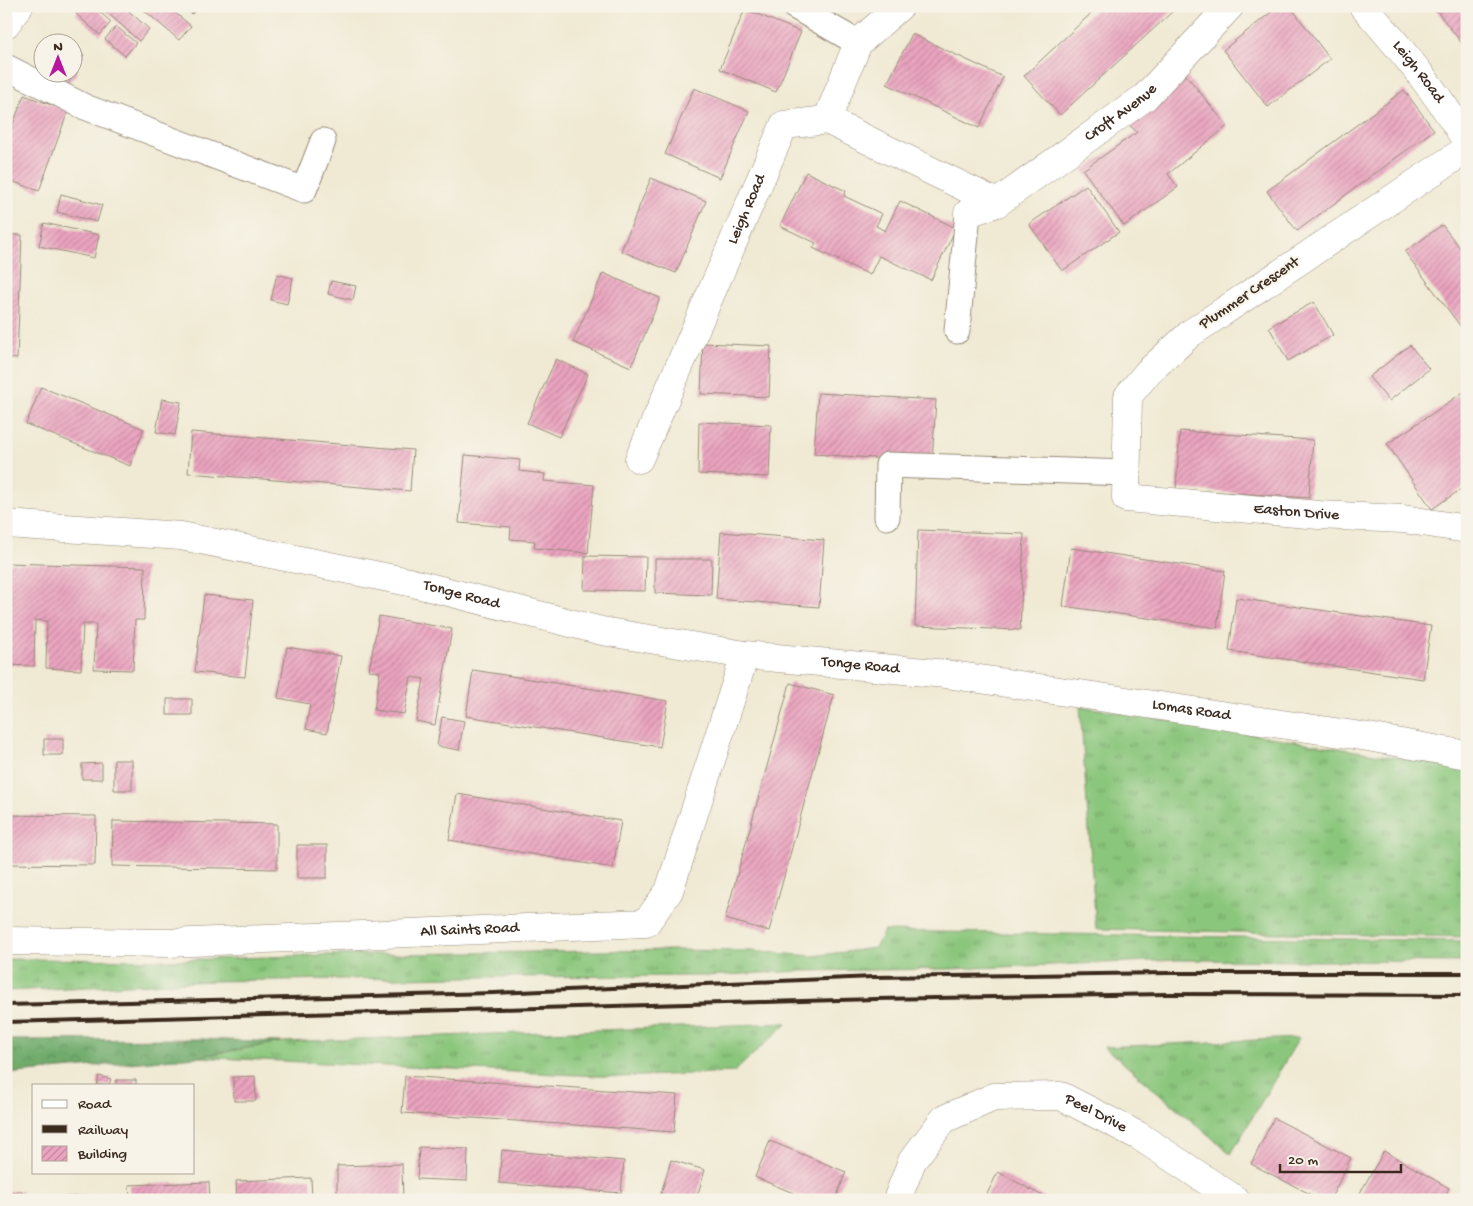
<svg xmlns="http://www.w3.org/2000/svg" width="1473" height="1206" font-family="'Gochi Hand',sans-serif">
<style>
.grass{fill:url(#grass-tufts);stroke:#62784d}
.forest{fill:url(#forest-crowns);stroke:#556a45}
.building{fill:url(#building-hatch)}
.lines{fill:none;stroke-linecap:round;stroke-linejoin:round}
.lane-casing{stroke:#968a79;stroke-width:27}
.street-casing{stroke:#968a79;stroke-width:29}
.lane{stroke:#fff;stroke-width:25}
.street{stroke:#fff;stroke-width:28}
.rail{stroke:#3b2a1e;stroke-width:4}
.labels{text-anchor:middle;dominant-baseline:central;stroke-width:4;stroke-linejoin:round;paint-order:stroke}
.street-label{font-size:16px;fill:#3b2a1e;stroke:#f7f3e8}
</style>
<defs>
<pattern id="grass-tufts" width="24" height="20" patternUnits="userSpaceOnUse" patternTransform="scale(1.25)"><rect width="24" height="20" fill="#8ac67c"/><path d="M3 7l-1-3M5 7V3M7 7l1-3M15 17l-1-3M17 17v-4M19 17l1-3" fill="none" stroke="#72a165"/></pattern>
<pattern id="forest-crowns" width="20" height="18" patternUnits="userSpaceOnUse" patternTransform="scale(1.25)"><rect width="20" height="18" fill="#6fab6c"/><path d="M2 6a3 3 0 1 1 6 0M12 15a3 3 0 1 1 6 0" fill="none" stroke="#5c8b58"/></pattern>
<pattern id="building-hatch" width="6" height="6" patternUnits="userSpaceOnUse" patternTransform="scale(1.25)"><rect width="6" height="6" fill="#eba4c0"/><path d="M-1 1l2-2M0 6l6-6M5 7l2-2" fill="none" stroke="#c0869b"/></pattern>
</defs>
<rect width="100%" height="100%" fill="#f7f3e8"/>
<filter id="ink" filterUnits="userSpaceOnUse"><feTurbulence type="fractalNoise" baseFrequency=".02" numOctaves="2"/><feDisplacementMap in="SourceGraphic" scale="10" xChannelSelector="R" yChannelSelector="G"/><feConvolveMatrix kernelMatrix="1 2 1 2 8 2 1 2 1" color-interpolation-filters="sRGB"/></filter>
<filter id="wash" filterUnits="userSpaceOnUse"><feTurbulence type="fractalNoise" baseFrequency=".0096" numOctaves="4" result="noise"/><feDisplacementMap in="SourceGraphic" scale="20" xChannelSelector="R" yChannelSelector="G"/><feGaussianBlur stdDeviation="1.12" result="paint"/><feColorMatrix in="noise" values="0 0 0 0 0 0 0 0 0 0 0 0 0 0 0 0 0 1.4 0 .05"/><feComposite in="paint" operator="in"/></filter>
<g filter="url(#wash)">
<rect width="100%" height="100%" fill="#f0ead4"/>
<path class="grass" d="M1080 706 1467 769V937L1096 929Z
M884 931 1467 941V962L1179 960 950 969 802 971 705 976 465 977 214 981 6 991V959L181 960 324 955 670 950 750 951 813 956 875 948Z
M787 1023 734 1072 620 1077 196 1057 281 1042Z
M1299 1038 1231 1154 1104 1047Z"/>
<path class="forest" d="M201 1039 281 1042 196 1057 6 1074V1040Z"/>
<g id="blocks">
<path class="building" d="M83 6H93L111 22 100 35 76 14Z
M100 6H123L149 29 139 41Z
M139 6H167L191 26 179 40Z
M183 6H199L192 14Z
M1099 6H1169L1173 11 1060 115 1024 76Z
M1279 6H1290L1330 59 1268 107 1223 50Z
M1433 6H1467V50Z
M745 9 801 32 776 92 720 69Z
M116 26 136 43 125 56 105 39Z
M912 34 1003 77 979 128 887 84Z
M61 36 69 42H55Z
M72 45 84 55 76 65 72 63Z
M72 67 78 72 66 85 51 72H72Z
M1186 75 1227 126 1168 174 1178 187 1124 226 1083 170 1137 132 1126 122Z
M694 88 749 111 720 178 665 154Z
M1404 90 1434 130 1297 231 1267 191Z
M24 95 68 111 39 191 6 179V143Z
M806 172 846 191 844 196 882 214 876 226 885 231 900 201 956 228 931 280 879 256 870 275 813 248 816 243 780 226Z
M651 178 706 201 676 273 621 251Z
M1086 185 1119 232 1062 271 1029 224Z
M61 194 102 205 97 222 57 212Z
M44 223 99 235 94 258 39 246Z
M1442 225 1467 257V335L1405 252Z
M6 235H22L17 359 6 358Z
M603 273 660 298 631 367 573 342Z
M277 274 293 278 287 304 271 300Z
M331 281 356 286 353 300 328 294Z
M1314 302 1333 335 1288 361 1269 327Z
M703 343 771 346 769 397 701 394Z
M1410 345 1429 369 1389 401 1369 377Z
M556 359 588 374 559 437 527 423Z
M41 387 144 429 130 466 26 424Z
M1465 391 1467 485 1432 509 1387 444Z
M818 393 936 400 932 462 814 454Z
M162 399 181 402 175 435 156 432Z
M699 422 771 425 769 477 698 474Z
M1180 431 1313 440 1309 498 1176 489Z
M191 432 413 450 410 491 188 473Z
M465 455 520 460 519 471 545 474 544 481 594 485 588 553 534 548 535 541 510 539 511 527 459 523Z
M918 530 1024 534 1020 630 915 626Z
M721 532 824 540 819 607 716 599Z
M1071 548 1225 571 1217 628 1063 606Z
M585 556 646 557 645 591 584 590Z
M655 559H712L711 595 655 593Z
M6 563 145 567 144 620H135L133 670 94 669 96 624H83L81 670 46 668 47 621 35 620 34 666 6 665Z
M204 595 253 600 245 677 195 672Z
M1236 598 1431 626 1423 679 1229 651Z
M379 616 452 629 435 725 416 721 424 679 411 677 404 714 374 710 380 672 369 670Z
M287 647 341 656 327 733 306 729 310 704 278 698Z
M473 670 668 701 660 747 466 716Z
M790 683 834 695 769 931 725 919Z
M167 699H192V715H167Z
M442 717 464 721 459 750 437 746Z
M44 739H63V755H44Z
M114 760H132V790H114Z
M102 763V779H82V764Z
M457 794 621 821 613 868 449 840Z
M6 815 96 816 95 865 6 864Z
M113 821 277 824V869L112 866Z
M297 845H327V878H297Z
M99 1076 111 1079 109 1085H97Z
M255 1076 256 1101H234L233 1077Z
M405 1076 677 1095 674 1132 402 1113Z
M116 1080H136V1085H116Z
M1274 1118 1351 1158 1330 1200H1322L1251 1164Z
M770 1141 846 1172 835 1200H810L755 1177Z
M419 1147 468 1149 467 1181 417 1179Z
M502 1150 624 1161 621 1193 499 1183Z
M1384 1151 1449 1188 1443 1200H1356Z
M671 1160 705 1170 696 1200H671L660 1197Z
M402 1164 403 1200H337V1166Z
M998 1172 1050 1200H984Z
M311 1178 312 1200H237L236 1181Z
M209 1182 210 1200H130L129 1185Z
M22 1191V1200H6V1192Z
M103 1195 104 1200H40V1198Z"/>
</g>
</g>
<g filter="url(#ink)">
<use href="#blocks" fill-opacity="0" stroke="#968a79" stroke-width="1"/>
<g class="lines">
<defs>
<path id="lane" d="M794 6 858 43
M6 67 85 107 304 190 323 141
M957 331 968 213
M887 517 888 465 1126 473"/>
<g id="street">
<path id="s1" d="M1363 6C1401 49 1437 92 1467 142"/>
<path d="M6 24 19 6"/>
<path d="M827 120 997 203"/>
<path id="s2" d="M1467 149 1191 333 1148 372 1128 396 1126 498 1319 515 1403 519 1467 529"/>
<path id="s3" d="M968 213 997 203 1145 97 1230 6"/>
<path id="s4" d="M639 459 784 125 827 120 858 43 900 6"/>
<path id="s5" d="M6 524 181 536 409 582 602 631 745 655 946 674 1368 737 1467 755"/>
<path id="s6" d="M6 941 169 943 646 923 669 891 745 655"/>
<path id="s7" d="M897 1200 912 1161 944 1119 994 1097 1061 1096 1139 1136 1236 1200"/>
</g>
</defs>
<use href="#lane" class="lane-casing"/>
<use href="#street" class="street-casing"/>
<use href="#lane" class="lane"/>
<use href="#street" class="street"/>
<path class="rail" d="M6 1005 494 993 873 977 1168 973H1467
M6 1022 876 999 1165 994 1467 995"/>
</g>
</g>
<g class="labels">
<g class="street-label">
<text stroke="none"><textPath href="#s1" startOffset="86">Leigh Road</textPath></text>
<text stroke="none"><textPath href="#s3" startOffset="184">Croft Avenue</textPath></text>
<text stroke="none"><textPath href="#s4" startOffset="272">Leigh Road</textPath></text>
<text transform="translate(1250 294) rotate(-34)">Plummer Crescent</text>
<text stroke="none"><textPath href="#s2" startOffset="694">Easton Drive</textPath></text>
<text stroke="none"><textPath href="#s5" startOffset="462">Tonge Road</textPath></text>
<text stroke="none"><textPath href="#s5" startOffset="868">Tonge Road</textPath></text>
<text stroke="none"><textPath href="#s5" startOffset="1202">Lomas Road</textPath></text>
<text stroke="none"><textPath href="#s6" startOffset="464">All Saints Road</textPath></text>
<text stroke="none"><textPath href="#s7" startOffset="255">Peel Drive</textPath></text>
</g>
</g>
<rect width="1473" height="1206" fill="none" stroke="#f7f3e8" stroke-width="25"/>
<rect x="32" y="1084" width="162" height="90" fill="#f7f3e8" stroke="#aca397"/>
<rect x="42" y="1100" width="25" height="8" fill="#ffffff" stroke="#aca397"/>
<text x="78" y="1108" font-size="15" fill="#3b2a1e">Road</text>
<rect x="42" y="1125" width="25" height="8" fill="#3b2a1e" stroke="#aca397"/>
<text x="78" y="1134" font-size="15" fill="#3b2a1e">Railway</text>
<rect x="42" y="1146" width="25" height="15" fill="url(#building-hatch)" stroke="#aca397"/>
<text x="78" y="1158" font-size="15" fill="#3b2a1e">Building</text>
<g transform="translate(58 58)"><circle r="24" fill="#f7f3e8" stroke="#aca397"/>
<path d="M0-4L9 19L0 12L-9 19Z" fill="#b5179e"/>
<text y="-8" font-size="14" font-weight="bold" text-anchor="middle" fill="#3b2a1e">N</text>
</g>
<path d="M1280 1164v8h121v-8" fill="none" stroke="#3b2a1e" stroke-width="2.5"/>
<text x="1288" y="1164" font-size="15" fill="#3b2a1e" stroke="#f7f3e8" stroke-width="4" paint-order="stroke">20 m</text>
</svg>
